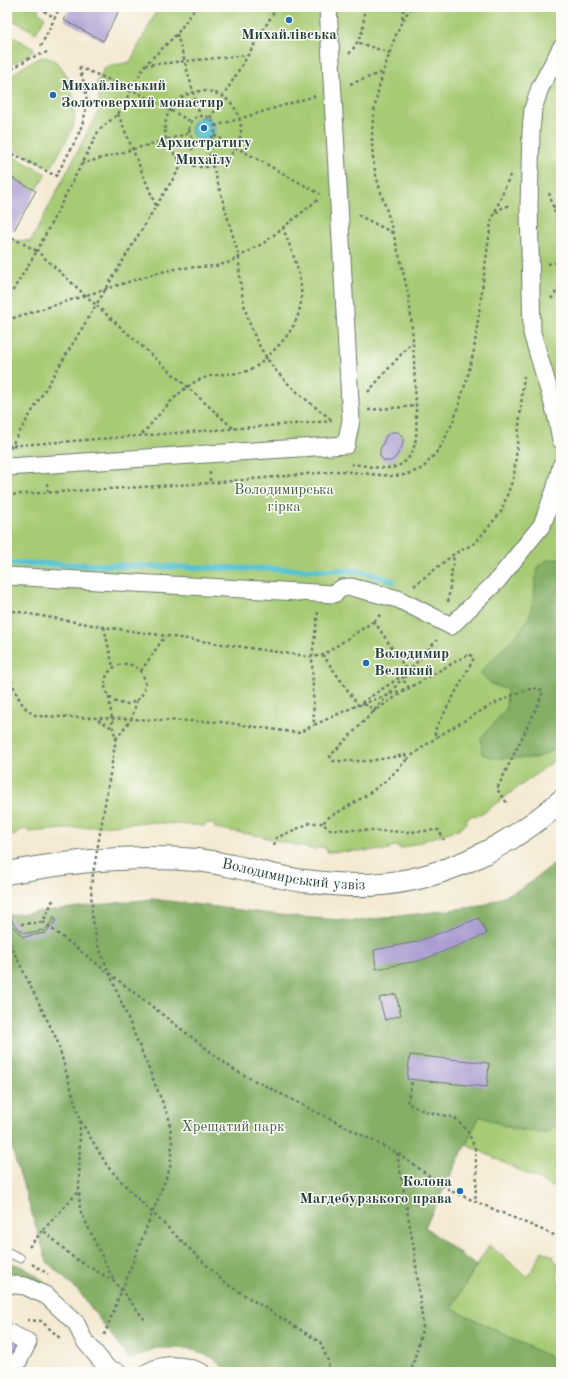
<svg xmlns="http://www.w3.org/2000/svg" width="568" height="1379" font-family="'Old Standard TT',serif">
<style>
.green{fill:#a7cb75;stroke:#638454}
.forest{fill:#85af66;stroke:#52764d}
.water{fill:#57c2d1;stroke:#3b8082}
.lines{fill:none;stroke-linecap:round;stroke-linejoin:round}
.stream{stroke:#57c2d1;stroke-width:6}
.building{fill:#aa9cd1}
.lane-casing{stroke:#6a796b;stroke-width:10}
.street-casing{stroke:#6a796b;stroke-width:19}
.primary-casing{stroke:#6a796b;stroke-width:24}
.path{stroke:#6a796b;stroke-width:2.5;stroke-dasharray:3 3;stroke-linecap:butt}
.lane{stroke:#fff;stroke-width:8}
.street{stroke:#fff;stroke-width:17}
.primary{stroke:#fff;stroke-width:22}
.path-bridge{stroke:#6a796b;stroke-width:2.5;stroke-dasharray:3 3;stroke-linecap:butt}
.poi-dot{fill:#1f6fb2;stroke:#fdfcf7;stroke-width:1.5}
.labels{text-anchor:middle;dominant-baseline:central;stroke-width:3;stroke-linejoin:round;paint-order:stroke}
.poi-label{font-size:15px;font-weight:bold;fill:#1f3d34;stroke:#fdfcf7}
.park-label{font-size:15px;fill:#416044;stroke:#fdfcf7}
.street-label{font-size:15px;fill:#1f3d34;stroke:#fdfcf7}
</style>
<rect width="100%" height="100%" fill="#fdfcf7"/>
<filter id="ink" filterUnits="userSpaceOnUse"><feTurbulence type="fractalNoise" baseFrequency=".025" numOctaves="2"/><feDisplacementMap in="SourceGraphic" scale="8" xChannelSelector="R" yChannelSelector="G"/><feConvolveMatrix kernelMatrix="1 2 1 2 8 2 1 2 1" color-interpolation-filters="sRGB"/></filter>
<filter id="wash" filterUnits="userSpaceOnUse"><feTurbulence type="fractalNoise" baseFrequency=".012" numOctaves="4" result="noise"/><feDisplacementMap in="SourceGraphic" scale="16" xChannelSelector="R" yChannelSelector="G"/><feGaussianBlur stdDeviation="0.9" result="paint"/><feColorMatrix in="noise" values="0 0 0 0 0 0 0 0 0 0 0 0 0 0 0 0 0 1.4 0 .05"/><feComposite in="paint" operator="in"/></filter>
<g filter="url(#wash)">
<rect width="100%" height="100%" fill="#f4e9d2"/>
<path class="green" d="M7 7H38V12L45 17 36 33 7 17Z
M159 7H561V756L486 811 476 816 473 815 466 819 467 823 458 829 400 849 398 846 390 847 389 850 327 852 326 848 317 847 315 850 259 836 215 828 214 824 206 823 204 826 147 822 29 832 26 829 18 831 16 835 7 836V240L31 241 100 108 97 82 105 67 130 62Z
M7 33 34 49V51L7 67Z
M42 57C68 55 80 107 73 127 67 141 58 154 51 168L7 146V78L29 63Z
M7 153 46 174 36 191 7 175Z
M480 1116 513 1129 547 1133 561 1121V1191L462 1142Z
M489 1245 528 1277 542 1251 554 1256 553 1258 558 1263V1280L561 1291 560 1372H552L557 1361 451 1308Z"/>
<path class="forest" d="M561 558V746L536 758H493L482 754 481 738 506 709 507 690 492 684 480 674C492 656 509 645 522 628 536 611 533 585 538 566L548 560Z
M561 859V1121L547 1133C522 1132 503 1125 480 1116L425 1227 476 1266 451 1308 558 1361 552 1372H228L213 1358 187 1348H156L130 1360 80 1293 47 1262 7 1133V915L152 899 297 917 358 921 482 906 522 888Z
M7 1262C33 1268 48 1284 63 1305L7 1284Z"/>
<path class="water" d="M191 129a12 12 0 1 1 24 0a12 12 0 1 1-24 0Z"/>
<g class="lines">
<path class="stream" d="M7 563 360 571 393 581"/>
</g>
<g id="blocks">
<path class="building" d="M72 7H121L103 41 64 20Z
M7 175 36 191 14 230 7 226Z
M391 432H398L403 437V444L396 457 391 461H384L380 456V450L386 436Z
M53 917H55L56 921 45 933 23 937 10 924 9 920 12 919V922L24 933H29L39 932V930L44 931 53 920Z
M479 918 487 934 422 960 376 969 374 950 416 942Z
M396 994 401 1015 385 1020 379 998Z
M410 1055 489 1063 487 1087 407 1079Z
M7 1332 28 1342 7 1372Z"/>
</g>
</g>
<g filter="url(#ink)">
<use href="#blocks" fill-opacity="0" stroke="#6a796b" stroke-width="1"/>
<g class="lines">
<defs>
<path id="lane" d="M7 1252 20 1258"/>
<path id="street" d="M561 48 540 88 533 109 531 131 529 207 532 333 556 414 561 440
M7 467 346 445 351 420 328 7
M7 576 334 594 342 588 351 587 398 599 451 626 497 581 542 525 555 490 561 466
M7 1284 25 1286 47 1296 76 1323 84 1340 108 1369 118 1372
M7 1332 28 1342 13 1372
M148 1372C164 1363 184 1364 201 1372"/>
<g id="primary">
<path id="s1" d="M7 873C70 861 133 854 197 860 233 864 268 876 304 881 329 884 357 887 382 884 448 878 512 844 561 801"/>
</g>
</defs>
<use href="#lane" class="lane-casing"/>
<use href="#street" class="street-casing"/>
<use href="#primary" class="primary-casing"/>
<path class="path" d="M42 7 41 9 55 18
M402 18 404 7
M177 34 200 116
M359 43 390 53
M41 46 60 7
M349 54C363 37 364 28 364 7
M145 65 248 55
M79 67 131 89 192 122
M7 72 28 59 50 51
M350 84 383 72
M165 129a38 38 0 1 1 76 0a38 38 0 1 1-76 0Z
M118 114 156 206 96 305 233 428
M189 129a13 13 0 1 1 26 0a13 13 0 1 1-26 0Z
M210 118 277 7
M215 126 315 96
M214 135 320 194
M206 142 239 257C239 308 255 355 294 389 306 400 319 410 332 420
M7 151 56 176C67 155 84 131 86 107 88 93 83 80 79 67
M81 164 190 133
M549 193 561 233
M156 206 197 141
M554 207 561 206
M496 213 502 208 511 205
M358 215 393 233
M7 235 37 251 7 300
M548 264 561 262
M551 299 561 285
M7 320 157 273 180 268 216 266 230 262 265 242 320 198
M368 392 412 342
M368 410 416 406C414 369 414 331 408 294 403 269 396 243 389 218 383 198 375 178 373 157 369 125 377 89 388 58 394 40 399 22 412 7
M142 434C158 417 178 389 199 380 215 372 234 376 250 370 261 365 269 355 278 346 316 307 300 273 283 228
M7 446 332 421
M10 448 96 305 37 251 99 130 118 114 145 65 177 34 196 7
M351 464C364 465 386 471 398 466 421 455 416 426 416 406
M210 472V483
M47 483 48 493
M7 495 210 483 340 471 391 476 405 475 423 468 440 448 453 422 467 379 474 350 491 222 510 175
M414 586 454 554 475 543 501 512 514 476 524 376
M448 602 454 554
M7 610 104 627 312 657 323 655
M318 612 312 657 314 725 358 705H369L373 712 409 688 469 654 474 658 434 732 437 737C461 723 513 689 538 688L543 691 538 705 497 789 507 803
M374 621 381 614
M374 621 408 672 358 705 323 655Z
M104 627 113 667
M105 684a20 20 0 1 1 40 0a20 20 0 1 1-40 0Z
M7 669C14 686 19 710 38 716L222 722 298 733 314 725
M141 671 165 636
M408 672 373 712 330 756 333 761H369L405 755 407 759C385 785 359 801 329 817L323 823 328 829 407 832 439 830 444 840
M409 688 404 681 408 672 437 640
M109 697 113 728
M362 704 405 689
M98 720 113 728
M116 739 132 718 137 700
M407 759 437 737
M274 845 276 838 310 823H323
M53 900 43 922 234 1070 397 1153 451 1191 561 1238
M21 924 43 922
M7 938 57 1040 80 1120 108 1167 132 1193 225 1283 320 1342 328 1361 329 1372
M412 1082 407 1103 424 1111 455 1118 468 1132 475 1148 477 1176 475 1202
M80 1121 79 1191 80 1210 114 1281
M397 1153 414 1249 423 1326 411 1372
M43 1230 79 1191
M29 1247 43 1230 74 1258 114 1281 145 1320
M32 1264 48 1274
M27 1320 41 1321 61 1339"/>
<use href="#lane" class="lane"/>
<use href="#street" class="street"/>
<use href="#primary" class="primary"/>
<path class="path-bridge" d="M104 1335 170 1168 172 1143 169 1118 97 943 92 915 91 886 116 739 113 728"/>
</g>
</g>
<g class="poi-dot">
<circle cx="289" cy="20" r="4"/>
<circle cx="53" cy="95" r="4"/>
<circle cx="204" cy="128" r="4"/>
<circle cx="366" cy="663" r="4"/>
<circle cx="460" cy="1191" r="4"/>
</g>
<g class="labels">
<g class="poi-label">
<text x="289" y="35">Михайлівська</text>
<text x="61" y="86" text-anchor="start">Михайлівський<tspan x="61" dy="17">Золотоверхий монастир</tspan></text>
<text x="204" y="143">Архистратигу<tspan x="204" dy="17">Михаїлу</tspan></text>
<text x="374" y="654" text-anchor="start">Володимир<tspan x="374" dy="17">Великий</tspan></text>
<text x="452" y="1182" text-anchor="end">Колона<tspan x="452" dy="17">Магдебурзького права</tspan></text>
</g>
<g class="park-label">
<text x="284" y="490">Володимирська<tspan x="284" dy="17">гірка</tspan></text>
<text x="233" y="1127">Хрещатий парк</text>
</g>
<g class="street-label">
<text stroke="none"><textPath href="#s1" startOffset="289">Володимирський узвіз</textPath></text>
</g>
</g>
<rect width="568" height="1379" fill="none" stroke="#fdfcf7" stroke-width="24"/>
</svg>
